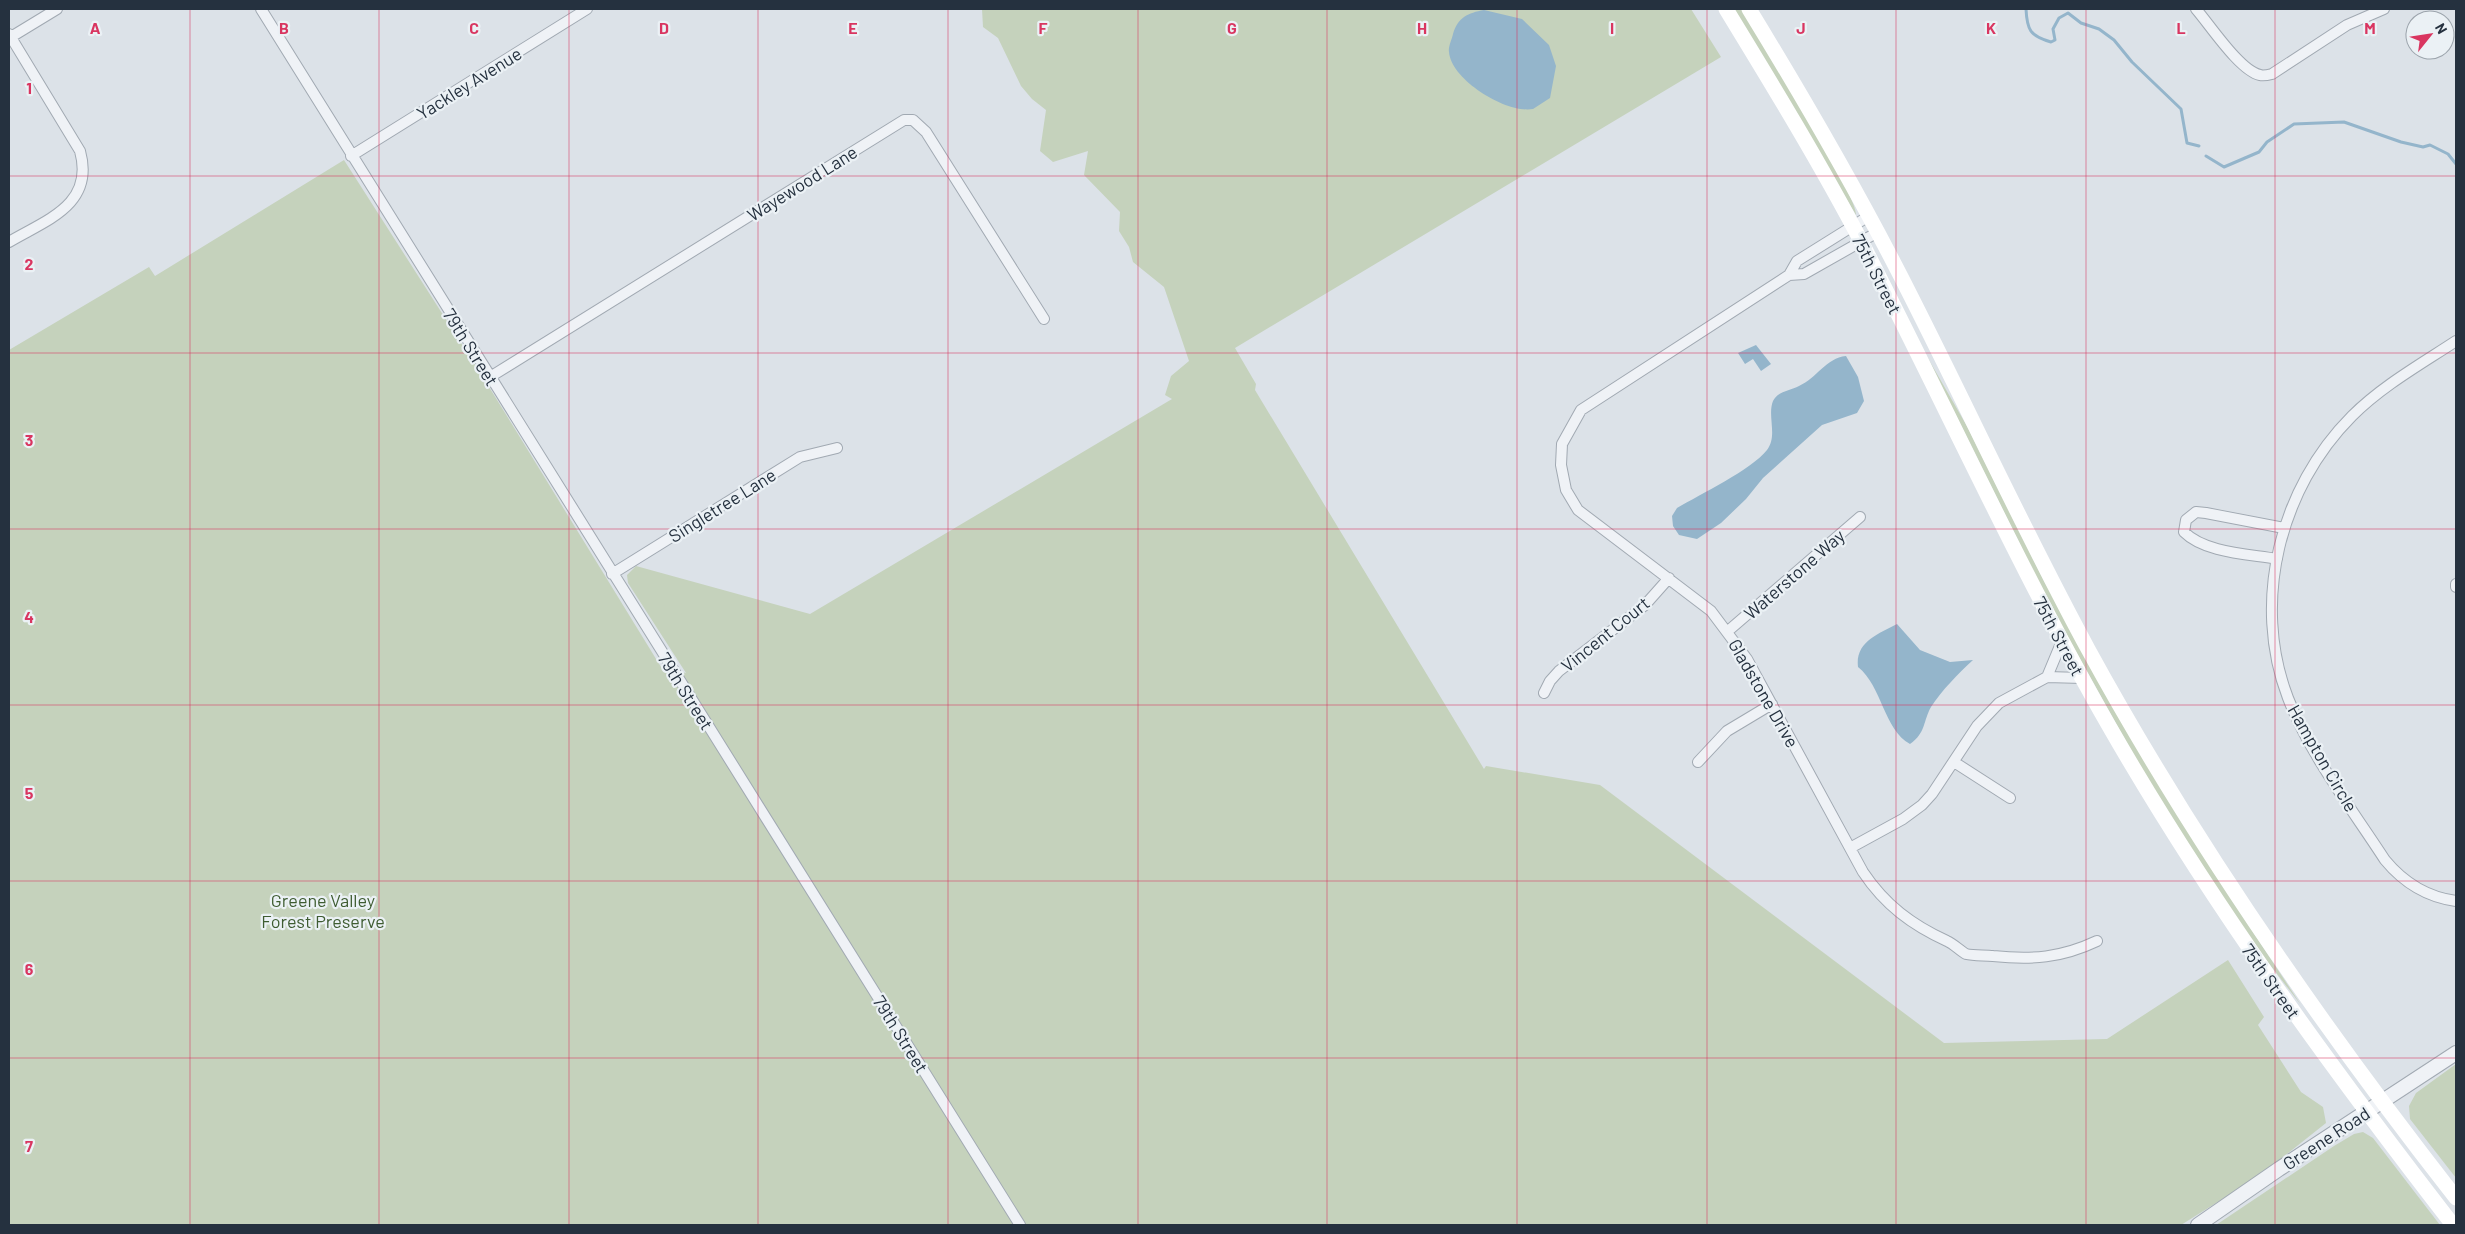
<svg xmlns="http://www.w3.org/2000/svg" width="2465" height="1234" font-family="Barlow,sans-serif">
<style>
.green{fill:#c5d2bc}
.water{fill:#94b5cb}
.lines{fill:none;stroke-linecap:round;stroke-linejoin:round}
.stream{stroke:#94b5cb;stroke-width:3}
.minor-casing{stroke:#a1a9b2;stroke-width:12}
.tertiary-casing{stroke:#a1a9b2;stroke-width:16}
.minor{stroke:#eff2f6;stroke-width:10}
.tertiary{stroke:#eff2f6;stroke-width:14}
.secondary{stroke:#fff;stroke-width:15}
.grid{fill:none;stroke:#d93560;stroke-width:1;stroke-opacity:0.55}
.labels{text-anchor:middle;dominant-baseline:central;stroke-width:4.5;stroke-linejoin:round;paint-order:stroke}
.street-label{font-size:18px;fill:#25313f;stroke:#ebf1f5}
.park-label{font-size:18px;fill:#3e5c31;stroke:#ebf1f5}
.grid-label{font-size:16px;text-anchor:middle;font-weight:bold;fill:#d93560;stroke:#ebf1f5;stroke-width:4.5;stroke-linejoin:round;paint-order:stroke}
</style>
<rect width="100%" height="100%" fill="#dce2e8"/>
<path class="green" d="M982 9H1691L1721 57 1235 348 1256 384 1255 390 1484 769 1486 766 1600 785 1944 1043 2107 1039 2228 960 2264 1017 2258 1025 2301 1092 2323 1107 2326 1123 2259 1176 2181 1225H9V350L149 267 155 276 344 160 486 382 661 667 686 673 628 583 627 575 636 566 810 614 1172 399 1165 395 1171 376 1189 361 1164 287 1133 262 1129 247 1119 231 1120 212 1084 175 1088 151 1053 162 1040 151 1046 110 1032 99 1021 86 998 38 983 27Z
M1734 9H1741C1758 37 1859 196 1856 215Z
M1925 353 1968 428 2045 583 2211 868 2301 1005 2247 935 2147 779 2049 603Z
M2456 1064V1178L2410 1119 2409 1106 2416 1093Z
M2363 1132 2373 1138 2440 1225H2216L2334 1146 2354 1134Z"/>
<path class="water" d="M1484 10 1522 19 1549 45 1556 66 1550 98 1533 109C1507 114 1451 80 1449 52 1448 47 1452 39 1453 34 1458 17 1468 13 1484 10Z
M1756 345 1771 364 1761 371 1753 359 1745 364 1738 353Z
M1846 356 1858 377 1864 401 1857 413 1822 425 1763 478 1746 499 1721 523 1697 539 1679 535 1673 526 1672 516 1677 508C1701 494 1751 470 1767 450 1778 436 1767 416 1773 401 1778 391 1790 391 1799 386 1817 378 1826 358 1846 356Z
M1897 624 1920 650 1950 662 1973 660C1958 674 1942 690 1931 707 1923 721 1926 733 1910 744 1884 730 1882 686 1858 667 1855 642 1878 634 1897 624Z"/>
<g class="lines">
<path class="stream" d="M2026 9C2027 30 2030 36 2051 42L2055 40 2053 29 2059 18 2068 13 2081 23 2099 29 2114 40 2132 62 2181 109 2187 143 2199 146
M2206 156 2224 167 2259 152 2267 142 2294 124 2344 122 2401 142 2423 147 2430 145 2448 154 2456 164"/>
<defs>
<path id="minor" d="M261 9 1020 1225
M2196 9C2210 25 2240 71 2260 75 2263 76 2268 75 2272 74L2347 25 2384 9
M9 34 80 151C95 205 46 220 9 242
M11 37 57 9
M351 156 587 9
M1869 216 1797 261 1789 275 1581 410 1562 444 1561 465 1566 490 1578 510 1711 611 1747 659 1863 872C1885 905 1912 925 1947 941 1954 944 1960 951 1966 954 1974 956 1985 955 1993 956 2032 960 2061 958 2097 941
M1789 275 1804 274 1878 232
M2456 341C2421 364 2382 386 2352 416 2280 488 2251 602 2288 698 2310 755 2352 809 2385 860 2404 883 2426 897 2456 901
M490 377 904 120H913L926 132 1044 319
M2277 559C2249 554 2205 553 2184 532L2186 520 2196 512 2206 513 2284 528
M612 574 800 457 837 448
M2456 584V587
M1728 631 1860 517
M2047 677 2062 641
M1544 693 1550 681 1559 671 1645 605 1669 578
M1698 762 1727 731 1772 704
M1954 762 2010 798
M1850 848 1903 819 1922 805 1932 794 1977 726 1999 703 2047 677 2082 678"/>
<path id="tertiary" d="M2198 1225 2279 1169 2456 1053"/>
</defs>
<use href="#minor" class="minor-casing"/>
<use href="#tertiary" class="tertiary-casing"/>
<use href="#minor" class="minor"/>
<use href="#tertiary" class="tertiary"/>
<path class="secondary" d="M1726 9C1773 86 1820 163 1862 243 1945 404 2019 569 2109 726 2210 902 2329 1065 2453 1225
M1749 9C1801 94 1851 180 1897 269 1962 395 2020 524 2088 649 2194 843 2320 1024 2456 1198"/>
</g>
<path class="grid" d="M190 9V1225M379 9V1225M569 9V1225M758 9V1225M948 9V1225M1138 9V1225M1327 9V1225M1517 9V1225M1707 9V1225M1896 9V1225M2086 9V1225M2275 9V1225M9 176H2456M9 353H2456M9 529H2456M9 705H2456M9 881H2456M9 1058H2456"/>
<g class="labels">
<g class="street-label">
<text transform="translate(469 83) rotate(-32)">Yackley Avenue</text>
<text transform="translate(802 183) rotate(-32)">Wayewood Lane</text>
<text transform="translate(1877 274) rotate(63)">75th Street</text>
<text transform="translate(471 347) rotate(58)">79th Street</text>
<text transform="translate(722 505) rotate(-32)">Singletree Lane</text>
<text transform="translate(1794 574) rotate(-41)">Waterstone Way</text>
<text transform="translate(1605 634) rotate(-39)">Vincent Court</text>
<text transform="translate(2059 636) rotate(62)">75th Street</text>
<text transform="translate(686 691) rotate(58)">79th Street</text>
<text transform="translate(1764 693) rotate(60)">Gladstone Drive</text>
<text transform="translate(2323 758) rotate(60)">Hampton Circle</text>
<text transform="translate(2271 981) rotate(55)">75th Street</text>
<text transform="translate(901 1034) rotate(58)">79th Street</text>
<text transform="translate(2326 1138) rotate(-33)">Greene Road</text>
</g>
<g class="park-label">
<text x="323" y="900">Greene Valley<tspan x="323" dy="21">Forest Preserve</tspan></text>
</g>
</g>
<g class="grid-label">
<text x="95" y="34">A</text>
<text x="284" y="34">B</text>
<text x="474" y="34">C</text>
<text x="664" y="34">D</text>
<text x="853" y="34">E</text>
<text x="1043" y="34">F</text>
<text x="1232" y="34">G</text>
<text x="1422" y="34">H</text>
<text x="1612" y="34">I</text>
<text x="1801" y="34">J</text>
<text x="1991" y="34">K</text>
<text x="2181" y="34">L</text>
<text x="2370" y="34">M</text>
<text x="29" y="94">1</text>
<text x="29" y="270">2</text>
<text x="29" y="446">3</text>
<text x="29" y="623">4</text>
<text x="29" y="799">5</text>
<text x="29" y="975">6</text>
<text x="29" y="1152">7</text>
</g>
<rect width="2465" height="1234" fill="none" stroke="#25313f" stroke-width="20"/>
<g transform="translate(2430 35) rotate(60)"><circle r="24" fill="#ebf1f5" stroke="#9ca4ac"/>
<path d="M0-4L9 19L0 12L-9 19Z" fill="#d93560"/>
<text y="-8" font-size="14" font-weight="bold" text-anchor="middle" fill="#25313f">N</text>
</g>
</svg>
